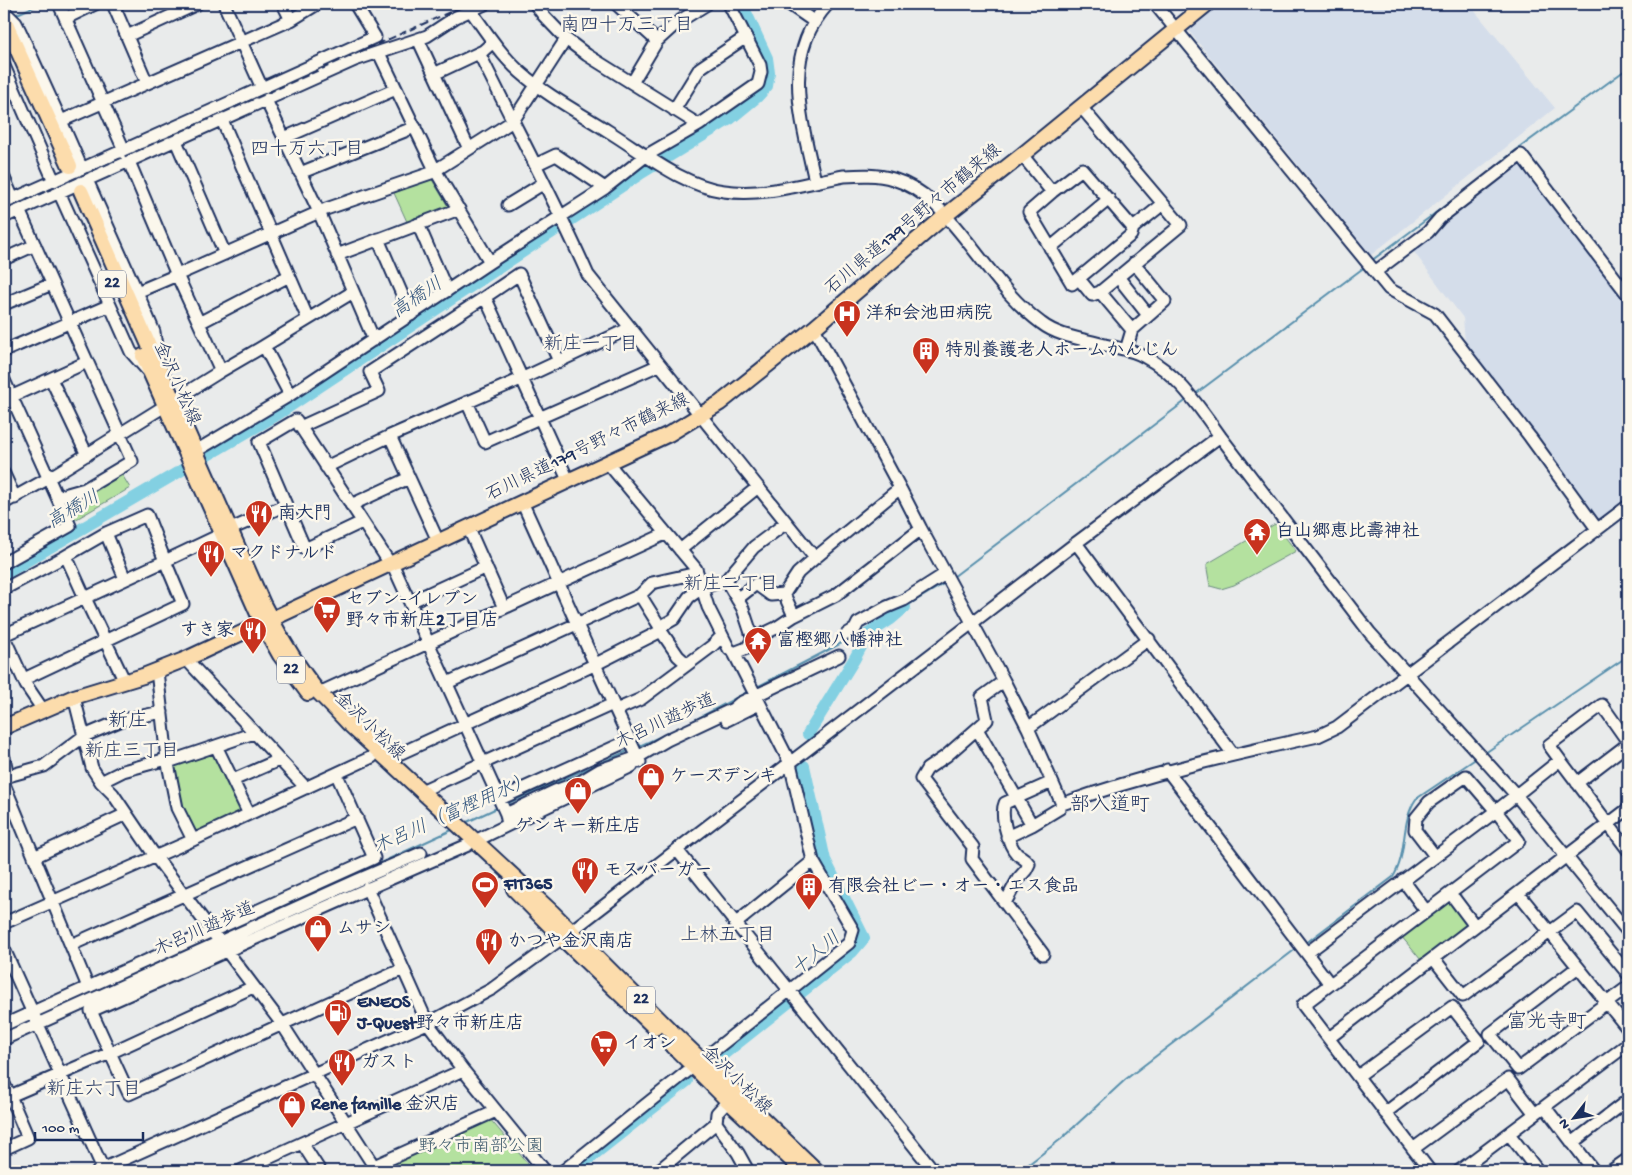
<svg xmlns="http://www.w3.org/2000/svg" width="1632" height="1175" font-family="'Gochi Hand','Klee One',sans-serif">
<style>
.built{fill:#d4ddea}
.green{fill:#b4e19f;stroke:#68887e}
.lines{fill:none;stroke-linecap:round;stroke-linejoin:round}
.stream{stroke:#5990ad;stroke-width:2}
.river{stroke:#83d0e2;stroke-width:12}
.major-tunnel{stroke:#c0c5cf;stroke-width:14;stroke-dasharray:14 7;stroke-linecap:butt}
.minor-casing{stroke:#1b2f5e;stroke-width:15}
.major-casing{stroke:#1b2f5e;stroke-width:18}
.minor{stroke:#fbf7ec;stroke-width:11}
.major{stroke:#fcdcac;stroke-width:14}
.rail{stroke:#1b2f5e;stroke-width:2;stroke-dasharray:8 4;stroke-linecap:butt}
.labels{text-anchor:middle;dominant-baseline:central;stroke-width:5;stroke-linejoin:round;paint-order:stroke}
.shield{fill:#fbf7ec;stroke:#5e6b89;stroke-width:1}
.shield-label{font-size:16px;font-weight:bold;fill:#1b2f5e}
.street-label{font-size:18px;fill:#1b2f5e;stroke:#fbf7ec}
.poi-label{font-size:18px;font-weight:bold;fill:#1b2f5e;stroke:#fbf7ec;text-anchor:start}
.park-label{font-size:18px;fill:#415c6e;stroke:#fbf7ec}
.neighbourhood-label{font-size:19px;fill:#1b2f5e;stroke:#fbf7ec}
.water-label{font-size:19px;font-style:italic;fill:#35577f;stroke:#fbf7ec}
.quarter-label{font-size:20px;fill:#1b2f5e;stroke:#fbf7ec}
</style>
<rect width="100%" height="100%" fill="#e9ebeb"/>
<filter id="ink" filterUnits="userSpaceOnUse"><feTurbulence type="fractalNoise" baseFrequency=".02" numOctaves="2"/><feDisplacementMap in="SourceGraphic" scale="10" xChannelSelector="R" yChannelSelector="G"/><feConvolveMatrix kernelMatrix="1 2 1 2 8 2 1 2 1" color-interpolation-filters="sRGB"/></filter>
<g filter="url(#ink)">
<path class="built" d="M1220 4H1469L1555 108 1371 255 1188 30Z
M1520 161 1628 304V498L1599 520 1465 342 1463 318 1411 248Z"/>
<path class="green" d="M431 178 449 208 408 224 394 193Z
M121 473 130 488 73 521 63 500Z
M1275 524 1296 551 1234 585 1221 589 1210 586 1207 569V564Z
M214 750 241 812 195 833 184 811 174 764Z
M1448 901 1467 925 1421 960 1401 936Z
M489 1118 534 1171H386L382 1166Z"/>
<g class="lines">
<path class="stream" d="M17 14 40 4
M1371 261 1481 179 1511 154 1628 68
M1194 395 1366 266
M953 577 1188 399
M894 610 905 607 945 583
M757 687 857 635 863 627 879 618
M637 747 680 728 749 691
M1485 753 1628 656
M506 804 630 750
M465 823 499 807
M291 904 454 829
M1306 943 1393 877C1408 854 1400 822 1416 799L1477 758
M1020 1171 1061 1139 1126 1079 1297 948"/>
<path class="river" d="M4 574 278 414 640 174 730 119 758 96 767 86 769 73 767 58 742 4
M808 734 855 658 868 634 891 619 905 607
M720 1057 852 952 864 938 825 860 804 766
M573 1171 687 1081"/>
<path class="major-tunnel" d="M61 170 72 194"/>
<defs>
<path id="minor" d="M59 4 124 150 375 37 355 4
M113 4 147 83
M224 4 262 88
M283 4 291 20
M466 4C483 27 498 52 520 72 546 95 578 112 608 131 644 153 681 185 724 191 764 197 805 183 844 176 860 175 877 174 893 179 926 189 946 215 967 241 990 270 1011 301 1041 323 1059 337 1084 339 1105 345 1118 348 1133 350 1145 357 1178 374 1199 407 1220 436
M535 4 544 16 566 39
M616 4 657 41
M729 4 760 65 761 72 758 84 699 125 587 55 566 39 513 121C539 172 565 223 588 275L815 558 900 488
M789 4 815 22
M1155 4 1389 289 1435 314 1530 437 1597 529
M4 11 16 23 20 31 61 121
M66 18 95 4
M127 36 197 4
M418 39 469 149
M379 53 435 170 490 262
M4 66 54 181
M434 74 483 51 493 42
M632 83 657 41 678 22 707 4
M266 100 319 212 374 340
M1081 107 1181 225 1100 292 1132 330
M674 110 700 68 746 37
M222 120 308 319
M284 138 396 89
M176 141 225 254
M1022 155 1052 192 1082 169 1133 228 1131 235 1072 284 1029 212 1052 192
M535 165 556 155 605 188
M82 169 61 121 291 20 317 4
M300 173 415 127
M4 178 13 199
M87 180 137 292
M815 181C802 121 780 56 828 4
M4 203 124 150 177 275 326 209 431 173 513 121 479 53
M508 205 544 183
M19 210 132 461 85 489 57 497
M4 217 355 60 427 36 456 17 485 4
M418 224 447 291
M1133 228 1163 204
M378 239 411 315
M1050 248 1109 199
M337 255 459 209
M4 259 35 245
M1375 272 1428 232 1440 218 1521 155 1628 295
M1118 277 1148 315
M1079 279 1092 295 1100 292
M485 297 519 274 559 361
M4 304 52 284
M110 305 131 352 147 370
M199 323 289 276
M814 328 900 488 921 529 1004 681 1028 728 1062 804C1147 774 1230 755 1318 736L1337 727 1628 506
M264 346 353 292
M1126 350 1132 330 1165 301 1134 263
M4 351 110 305 59 192
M158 360 154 332 137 292 177 275 221 371 264 346 290 395
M51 379 87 455
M4 380 70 526 4 563
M4 400 87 362
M467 402 485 442 659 365
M300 427 379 391 370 372 485 297 568 480
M390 436 438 541
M196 451 290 395 490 262 605 188 647 155 699 125
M607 462 696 569 708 607 729 649 734 653 790 763 813 861 735 924
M326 467 390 436 521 379 630 328
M4 474 15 498
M522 502C562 589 599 676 640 762
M4 503 49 478 221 371
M351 505 409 478
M362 522 305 549 259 442 296 420 387 559 392 563 506 814 508 825 475 841
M468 527 504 608
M231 529 286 505
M106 533 125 579
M1076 543 1233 754
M680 550 758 487
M726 580 743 609 753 639 747 648 734 653
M4 589 66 556
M640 595 660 627
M737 599 756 584 771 595 784 594
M410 602 486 567
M794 616 784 594 798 573 815 558
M661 631 678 656 687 664
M847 634 855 629 858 623 887 607 904 600 945 574
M4 635 85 598 66 556 106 533 147 515 165 561 222 534
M4 637 26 685 43 710
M753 639 776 628 794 616 836 595 921 529
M186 659 306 788
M157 671 167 759 177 808 193 840
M24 679 183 604 165 561 85 598 125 682
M1004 681 982 697 987 720 946 756 927 769 921 779 973 847 972 859 1043 954
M447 683 640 595 652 583 697 573
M319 693 665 534
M74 697 92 768 101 782 113 794 155 856 282 1024 377 1171
M616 710 641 699 712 646 722 636
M727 720 759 704
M1028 728 1149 639
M977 729 1032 825
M216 746 254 733
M4 758 8 776 4 781
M388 759 594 665 661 631 660 627 674 619 689 597 702 588 726 580 754 547 786 523
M1560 760 1549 745 1602 705 1628 742
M168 762 216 746 249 814
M1167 770 1330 984
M8 776 44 766 84 736 122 720 162 712
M233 780 279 760
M101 782 123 771 167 759
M1577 783 1628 744
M4 784 88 987
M421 791 613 704
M500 799 630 740
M506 814 555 791 580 782 600 770 638 757 667 740 733 709 740 703 839 656
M508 825 632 766
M1007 837 1032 825 1060 808 1062 804
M677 850 934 1171
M34 857 126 814
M1403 880 1426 911
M367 888 427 1022 463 1070
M1451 894 1475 926
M1519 894 1628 1029
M1005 903 1018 879 1026 870 1029 864C1024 857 1022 858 1017 854 1008 845 1000 814 1005 803L1052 782
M4 923 193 840 372 757
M71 945 357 818
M4 949 104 1171
M1307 953 1496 811 1466 776 1429 802 1416 818 1415 830 1435 856
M1434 959 1463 996 1577 912 1628 974
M1578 967 1490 1034 1518 1069 1628 987
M403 969 129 1094 91 1011C217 956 342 899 468 845
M4 1025 374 858 337 775
M1329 1038C1429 962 1529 886 1628 809
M4 1039 358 880 421 853
M702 1060 849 943 853 930 813 861
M1358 1076 1452 1007 1479 1041 1385 1113
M4 1084 10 1096 4 1099
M728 1101 717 1113 716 1123 738 1153 748 1171
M1545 1107 1594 1171
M1509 1134 1538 1171
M302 1143 320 1171
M1572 1143 1628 1100
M4 1149 28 1138 10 1096 110 1053 253 987
M1413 1149 1508 1079 1535 1114
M374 1166 496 1111
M98 1171 436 1019 492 989 562 938 1076 543 1220 436 1370 633 1516 795 1628 932
M240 1171 463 1070 545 1171
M563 1171 694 1066
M658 1171 716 1123
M1430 1171 1303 1005 1519 841 1496 811 1560 760 1628 850
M1459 1171 1628 1044
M1611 1171 1628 1159"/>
<path id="major" d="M4 20 70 166
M81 191 263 604C279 635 297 667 319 693 329 703 339 713 349 724L552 912 667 1027 817 1171
M143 356 262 623 280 655 308 693
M4 727 74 697 143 676 186 659 669 434 720 403 814 328 946 215 1022 155 1207 4
M514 889 562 938 655 1028
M670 1043 728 1101 803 1171"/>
</defs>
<use href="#minor" class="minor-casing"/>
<use href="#major" class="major-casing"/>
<use href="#minor" class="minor"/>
<use href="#major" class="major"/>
<path class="rail" d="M4 210 468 4"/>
</g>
</g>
<defs>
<symbol id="hospital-pin" viewBox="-11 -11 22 30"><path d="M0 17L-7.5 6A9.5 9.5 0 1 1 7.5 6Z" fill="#c8321e" stroke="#fbf7ec"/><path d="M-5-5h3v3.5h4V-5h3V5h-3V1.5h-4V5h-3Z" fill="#fff"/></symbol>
<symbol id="building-pin" viewBox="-11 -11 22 30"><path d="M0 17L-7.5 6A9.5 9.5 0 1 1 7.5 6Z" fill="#c8321e" stroke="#fbf7ec"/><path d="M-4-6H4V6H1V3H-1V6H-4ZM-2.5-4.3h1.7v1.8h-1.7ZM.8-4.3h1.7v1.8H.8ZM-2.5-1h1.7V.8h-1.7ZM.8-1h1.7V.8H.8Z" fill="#fff"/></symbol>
<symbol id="restaurant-pin" viewBox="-11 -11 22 30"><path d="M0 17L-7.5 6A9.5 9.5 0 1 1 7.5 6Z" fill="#c8321e" stroke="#fbf7ec"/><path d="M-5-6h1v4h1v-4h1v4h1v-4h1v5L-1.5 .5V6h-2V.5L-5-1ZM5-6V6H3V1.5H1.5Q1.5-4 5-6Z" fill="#fff"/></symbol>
<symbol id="temple-pin" viewBox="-11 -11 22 30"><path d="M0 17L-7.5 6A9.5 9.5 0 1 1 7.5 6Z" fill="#c8321e" stroke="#fbf7ec"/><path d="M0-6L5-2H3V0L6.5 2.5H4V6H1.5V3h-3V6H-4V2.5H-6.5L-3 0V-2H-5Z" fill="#fff"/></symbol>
<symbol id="supermarket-pin" viewBox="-11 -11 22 30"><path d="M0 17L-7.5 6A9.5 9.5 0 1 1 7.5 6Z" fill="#c8321e" stroke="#fbf7ec"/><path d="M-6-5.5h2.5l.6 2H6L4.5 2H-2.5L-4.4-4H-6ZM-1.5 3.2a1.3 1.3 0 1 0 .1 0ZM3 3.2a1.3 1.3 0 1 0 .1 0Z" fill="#fff"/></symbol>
<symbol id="shop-pin" viewBox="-11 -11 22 30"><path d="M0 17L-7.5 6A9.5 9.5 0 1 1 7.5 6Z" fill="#c8321e" stroke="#fbf7ec"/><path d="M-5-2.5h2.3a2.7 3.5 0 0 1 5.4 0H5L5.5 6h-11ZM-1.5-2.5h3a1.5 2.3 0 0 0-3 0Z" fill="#fff"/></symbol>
<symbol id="stadium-pin" viewBox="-11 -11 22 30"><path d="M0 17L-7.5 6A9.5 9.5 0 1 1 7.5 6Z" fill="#c8321e" stroke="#fbf7ec"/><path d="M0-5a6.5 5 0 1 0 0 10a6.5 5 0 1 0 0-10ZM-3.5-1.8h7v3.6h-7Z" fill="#fff"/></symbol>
<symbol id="fuel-pin" viewBox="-11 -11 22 30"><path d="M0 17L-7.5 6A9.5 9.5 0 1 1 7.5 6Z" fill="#c8321e" stroke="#fbf7ec"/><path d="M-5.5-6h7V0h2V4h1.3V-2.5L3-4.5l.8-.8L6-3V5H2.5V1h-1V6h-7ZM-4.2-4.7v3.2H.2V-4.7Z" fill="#fff"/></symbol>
</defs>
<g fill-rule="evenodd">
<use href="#hospital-pin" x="831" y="298" width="32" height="43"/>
<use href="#building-pin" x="910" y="335" width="32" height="43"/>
<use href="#restaurant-pin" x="243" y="498" width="32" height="43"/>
<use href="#temple-pin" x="1241" y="516" width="32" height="43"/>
<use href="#restaurant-pin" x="195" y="538" width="32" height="43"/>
<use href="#supermarket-pin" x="311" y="594" width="32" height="43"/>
<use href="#restaurant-pin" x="237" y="615" width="32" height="43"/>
<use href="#temple-pin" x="742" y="625" width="32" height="43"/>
<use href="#shop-pin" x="635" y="761" width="32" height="43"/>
<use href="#shop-pin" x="562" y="775" width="32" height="43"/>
<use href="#restaurant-pin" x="569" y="855" width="32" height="43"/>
<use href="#stadium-pin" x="469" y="869" width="32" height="43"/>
<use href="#building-pin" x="793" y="871" width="32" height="43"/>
<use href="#shop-pin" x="302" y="913" width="32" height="43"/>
<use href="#restaurant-pin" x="473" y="926" width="32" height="43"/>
<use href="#fuel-pin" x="322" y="997" width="32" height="43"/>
<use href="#supermarket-pin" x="588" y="1028" width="32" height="43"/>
<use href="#restaurant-pin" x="326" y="1047" width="32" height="43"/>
<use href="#shop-pin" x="276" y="1089" width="32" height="43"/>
</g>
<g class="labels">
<g class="shield">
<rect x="98" y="270.5" width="28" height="27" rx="4"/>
<rect x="277" y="656.5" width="28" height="27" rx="4"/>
<rect x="627" y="986.5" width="28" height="27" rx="4"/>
</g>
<g class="shield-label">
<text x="112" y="284">22</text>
<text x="291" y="670">22</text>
<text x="641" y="1000">22</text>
</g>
<g class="street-label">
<text transform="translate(914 220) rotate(-40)">石川県道179号野々市鶴来線</text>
<text transform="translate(176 384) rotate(66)">金沢小松線</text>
<text transform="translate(588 448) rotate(-26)">石川県道179号野々市鶴来線</text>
<text transform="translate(666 722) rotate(-25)">木呂川遊歩道</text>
<text transform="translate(369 727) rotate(44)">金沢小松線</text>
<text transform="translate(205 930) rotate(-24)">木呂川遊歩道</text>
<text transform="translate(736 1081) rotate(44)">金沢小松線</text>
</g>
<g class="poi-label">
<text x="866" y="314">洋和会池田病院</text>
<text x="945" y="351">特別養護老人ホームかんじん</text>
<text x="278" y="514">南大門</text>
<text x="1276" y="532">白山郷恵比壽神社</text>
<text x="230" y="554">マクドナルド</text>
<text x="346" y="600">セブン−イレブン<tspan x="346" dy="21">野々市新庄2丁目店</tspan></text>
<text x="234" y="631" text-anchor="end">すき家</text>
<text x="777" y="641">富樫郷八幡神社</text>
<text x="670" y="777">ケーズデンキ</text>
<text x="578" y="827" text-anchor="middle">ゲンキー新庄店</text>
<text x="604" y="871">モスバーガー</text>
<text x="504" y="885">FIT365</text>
<text x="828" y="887">有限会社ビー・オー・エス食品</text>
<text x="337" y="929">ムサシ</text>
<text x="508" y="942">かつや金沢南店</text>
<text x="357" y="1003">ENEOS<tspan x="357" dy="21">J-Quest野々市新庄店</tspan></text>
<text x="623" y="1044">イオン</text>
<text x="361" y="1063">ガスト</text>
<text x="311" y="1105">Rene famille 金沢店</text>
</g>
<g class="park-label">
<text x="481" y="1147">野々市南部公園</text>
</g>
<g class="neighbourhood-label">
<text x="627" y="26">南四十万三丁目</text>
<text x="307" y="150">四十万六丁目</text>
<text x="591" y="345">新庄一丁目</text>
<text x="731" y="585">新庄二丁目</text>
<text x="132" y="752">新庄三丁目</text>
<text x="728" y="936">上林五丁目</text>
<text x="94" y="1090">新庄六丁目</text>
</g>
<g class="water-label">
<text transform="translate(418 299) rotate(-34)">高橋川</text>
<text transform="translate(74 511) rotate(-30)">高橋川</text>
<text transform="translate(453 815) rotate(-24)">木呂川（富樫用水）</text>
<text transform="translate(817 955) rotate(-40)">十人川</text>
</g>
<g class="quarter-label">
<text x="128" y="722">新庄</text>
<text x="1110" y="806">部入道町</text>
<text x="1547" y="1023">富光寺町</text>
</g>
</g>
<rect width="1632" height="1175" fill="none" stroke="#fbf7ec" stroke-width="20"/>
<rect x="10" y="10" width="1612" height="1155" fill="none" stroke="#1b2f5e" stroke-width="2" filter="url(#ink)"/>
<g transform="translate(1574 1118) rotate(239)" stroke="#fbf7ec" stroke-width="4" paint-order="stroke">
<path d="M0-4L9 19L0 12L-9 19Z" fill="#1b2f5e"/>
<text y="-8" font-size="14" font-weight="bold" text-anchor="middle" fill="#1b2f5e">N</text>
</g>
<path d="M35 1132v8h108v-8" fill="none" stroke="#1b2f5e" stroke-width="2.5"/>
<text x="42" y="1132" font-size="15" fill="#1b2f5e" stroke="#fbf7ec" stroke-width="4" paint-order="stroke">100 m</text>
</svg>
